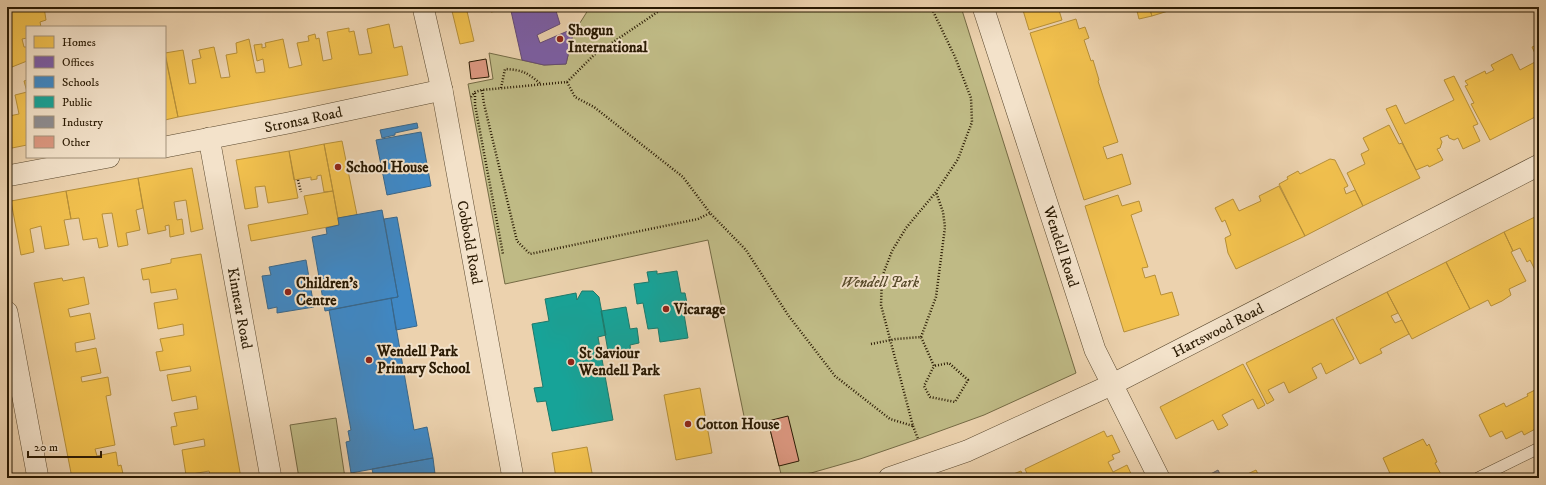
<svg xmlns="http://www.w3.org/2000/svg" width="1546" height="485" font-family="'IM FELL DW Pica',serif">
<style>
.green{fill:#bfba85;stroke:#746a44}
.homes{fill:#f2c14e;stroke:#b68f38}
.offices{fill:#7b5ea7;stroke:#634a76}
.schools{fill:#3f88c5;stroke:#39678b}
.public{fill:#17a398;stroke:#1d7a6b}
.industry{fill:#8d8d92;stroke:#6f6a67}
.building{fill:#dc9780;stroke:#2a1a03}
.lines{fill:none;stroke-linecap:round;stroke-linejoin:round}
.lane-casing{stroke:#5a482e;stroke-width:12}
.street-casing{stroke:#5a482e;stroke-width:22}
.path{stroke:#2a1a03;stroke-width:2.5;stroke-dasharray:1 2;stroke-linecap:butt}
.lane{stroke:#f3e2ca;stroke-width:11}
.street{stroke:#f3e2ca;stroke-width:21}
.poi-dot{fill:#8f2418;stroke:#f3e2ca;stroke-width:1.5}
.labels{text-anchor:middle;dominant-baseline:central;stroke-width:4;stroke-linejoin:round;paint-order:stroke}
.poi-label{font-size:15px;font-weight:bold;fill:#2a1a03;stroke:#f3e2ca;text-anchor:start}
.street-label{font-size:15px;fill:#2a1a03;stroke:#f3e2ca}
.park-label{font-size:15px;font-style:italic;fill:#574a2a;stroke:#f3e2ca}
</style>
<rect width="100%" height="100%" fill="#ecd2ae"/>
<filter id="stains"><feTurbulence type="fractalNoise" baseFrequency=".005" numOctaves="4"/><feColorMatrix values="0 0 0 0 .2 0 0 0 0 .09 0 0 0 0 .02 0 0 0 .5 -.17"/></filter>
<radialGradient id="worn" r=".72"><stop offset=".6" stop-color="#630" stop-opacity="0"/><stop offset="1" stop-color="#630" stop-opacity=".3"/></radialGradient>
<path class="green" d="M590 7H961L1076 373 984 415 918 439 860 459 811 473 782 478 768 421 746 426 708 240 505 284 468 84 493 79 489 53 544 65 566 64 573 34Z
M336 418 345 478H299L290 425Z"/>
<path class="homes" d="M7 7H16L17 10 34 7H44L46 20 40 22 41 27H27V38L22 39 24 47H27V61L7 69Z
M451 7H466L474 41 460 44Z
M478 7H505L502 8V10L491 12 490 7 478 10Z
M1022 7H1058L1062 20 1029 30Z
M1128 7H1149L1152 16 1139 19 1136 7 1129 9Z
M1149 7H1181L1152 16Z
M1076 19 1079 29 1085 27 1089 38 1084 40 1091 61 1093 60 1099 80 1098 81 1118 142 1103 147 1107 159 1122 154 1131 184 1084 200 1030 33Z
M389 24 394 48 402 46 408 75 178 117 165 53 183 50 189 84 196 83 192 60 201 58 199 50 214 47 221 78 230 77 226 55 237 53 236 43 249 39 256 73 265 72 263 59 257 61 254 45 262 44V48L266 47 265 43 283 39 289 68 302 65 297 43 309 41 308 36 315 34 316 39 319 38 323 61 332 59 327 32 349 28V32L354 31 359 55 372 53 367 29Z
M1539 44V62L1532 47Z
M1512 54 1520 70 1535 62 1539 71V115L1490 140 1471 104 1474 103 1465 86 1468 85 1465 81 1485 71 1486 74 1494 70 1491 65Z
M165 55 178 117 165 120Z
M1454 76 1478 124 1473 126 1480 141 1463 149 1458 138 1454 140 1449 138 1448 135 1440 138 1442 142 1440 148 1437 149 1443 160 1429 167 1428 165 1416 170 1386 109 1396 105 1405 124 1454 100 1444 80Z
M27 80V145L7 149V107L9 116 19 114 15 95 27 92 24 81Z
M1389 125 1399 144 1402 143 1420 178 1363 206 1347 173 1365 164 1361 154 1369 150 1363 138Z
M342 141 357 215 338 218 324 144Z
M324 144 333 191 324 192 321 175 317 176V179L311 180V177L294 180 289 151Z
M289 151 298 198 268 203 265 186 255 187 258 207 245 209 236 160Z
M1330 159 1335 160 1348 186 1344 188 1346 194 1355 190 1363 206 1305 236 1279 184 1288 179 1287 177 1298 171 1300 174Z
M192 168 203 229 191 232 186 200 174 202 177 220 182 219 184 234 170 237 169 225 165 226 166 230 148 234 138 178Z
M138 178 143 208 136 210 140 230 126 233 128 245 118 247 112 213 102 214 108 246 99 248 97 238 83 240 79 218 71 219 66 191Z
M1279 186 1305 236 1236 269 1228 253 1225 238 1231 235 1225 220 1222 222 1215 208 1233 199 1239 211 1261 201 1259 196Z
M66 191 71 219 64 220 69 245 45 249 41 226 30 229 34 252 21 255 11 201Z
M333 191 339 225 251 241 248 225 308 214 304 196Z
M1118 195 1122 206 1139 201 1142 211 1131 215 1148 267 1142 268 1145 278 1155 275 1161 295 1172 292 1179 315 1124 332 1085 206Z
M1539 215V274H1537L1530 260 1527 262 1520 248 1513 251 1504 232Z
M1504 232 1513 251 1511 252 1526 281 1509 289 1511 295 1502 301 1491 306 1488 300 1470 309 1446 262Z
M201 254 241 478H205L211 477 209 471 186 475 182 450 205 446 204 439 174 445 171 427 177 426 174 413 198 409 196 396 172 401 167 375 191 371 190 366 160 371 156 352 163 351 160 339 184 335 183 324 158 329 154 303 178 299 176 289 151 293 149 279 143 280 141 269 171 263V259Z
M1446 262 1470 309 1412 339 1387 292Z
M84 277 89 304 68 309 70 317 90 313 95 339 75 343 76 352 96 348 101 373 81 377 82 382 108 377 111 395 106 396 115 445 95 449 97 456 116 452 118 466 121 465 124 478H72L34 283 62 278 63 281Z
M1387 292 1398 313 1391 316 1395 323 1402 320 1409 334 1380 349 1382 353 1360 364 1336 318Z
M1333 319 1354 359 1326 374 1321 363 1312 368 1317 378 1289 393 1284 382 1268 390 1274 400 1267 404 1246 363Z
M1243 364 1265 405 1258 409 1253 399 1222 415 1228 425 1223 428 1218 430 1213 420 1176 439 1160 407Z
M700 388 712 453 676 460 664 395Z
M1539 388V427L1524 435 1522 431 1506 439 1502 431 1490 437 1479 415 1504 403 1506 407 1528 396 1527 394Z
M1104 431 1107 437 1112 435 1120 452 1112 455 1114 459 1108 462 1113 472 1127 465 1133 478H1085L1084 474 1076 478H1029L1025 469Z
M1423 439 1427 446 1429 444 1437 462 1435 463 1443 478H1392L1383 458Z
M587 447 593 478H556L552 453Z
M1256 470 1260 478H1239Z
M1021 471 1024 478H1003Z
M1539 472V478H1528Z"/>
<path class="offices" d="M527 7H564L556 11 560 24 537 35 540 43 570 30 573 34 566 64 544 65 522 60 511 11Z"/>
<path class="schools" d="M417 123 418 128 395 133V135L382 138 380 130Z
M421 132 431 186 387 195 376 140Z
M382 210 398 297 325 311 312 237 327 234 326 228 339 225 338 218Z
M397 217 417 326 396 330 391 298 398 297 384 219Z
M306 260 314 307 277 313V307L268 309 262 276 271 275 269 267Z
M391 298 414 430 427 427 433 458 351 473 346 442 350 441 348 431 351 430 329 310Z
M433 458 435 474 416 478H374L372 469Z"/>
<path class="public" d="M657 271V274L677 271 681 293H685L689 313 684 314 688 338 660 342 658 328 648 329 643 303 637 304 634 284 649 282 647 272Z
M582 291H593L599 297 606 335 598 337 613 420 552 431 546 401 537 402 534 388 543 387 532 324 549 321 545 299 576 293 577 300Z
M626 307 630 329 637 328 639 343 630 345 631 353 609 357 601 311Z"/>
<path class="industry" d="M1218 470 1222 478H1203Z"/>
<path class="building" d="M486 59 489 77 471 79 469 62Z
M788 416 799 461 779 466 768 421Z"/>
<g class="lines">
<defs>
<path id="lane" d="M1478 478 1539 448"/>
<g id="street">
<path id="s1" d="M423 7 442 90 513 478"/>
<path id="s2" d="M983 7 1095 350 1159 478"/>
<path id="s3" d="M209 138 271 478"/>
<path id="s4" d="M165 147 288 123 442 90"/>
<path d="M7 176 109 157"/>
<path d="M7 312 38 478"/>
<path id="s5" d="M889 478 967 451 1111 385 1539 165"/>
</g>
</defs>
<use href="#lane" class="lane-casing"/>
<use href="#street" class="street-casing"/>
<path class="path" d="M567 82 575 97 594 107 683 177 710 213 746 250 788 315 835 376 890 419 913 426 881 305 882 277 892 251 906 228 936 192 958 159 972 122 971 98 955 57 931 7
M501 88 505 69C524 70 527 73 541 84
M482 90 484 104 517 241 530 254 698 219 710 213
M475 93V105L503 254
M471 97 475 92 482 90 567 82 594 55 665 7
M298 180 301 192
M921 337 936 297 945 227 943 212 936 192
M871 344 896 339 921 337 934 366 924 386 930 397 955 402 968 380 949 363 934 366
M913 426 918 439"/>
<use href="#lane" class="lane"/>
<use href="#street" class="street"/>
</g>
<g class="poi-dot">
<circle cx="560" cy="39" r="4"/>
<circle cx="338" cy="167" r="4"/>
<circle cx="288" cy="292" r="4"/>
<circle cx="666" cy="309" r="4"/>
<circle cx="369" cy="360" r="4"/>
<circle cx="571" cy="362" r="4"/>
<circle cx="688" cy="424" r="4"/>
</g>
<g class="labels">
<g class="poi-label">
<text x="568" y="30">Shogun<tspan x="568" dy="17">International</tspan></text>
<text x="346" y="167">School House</text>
<text x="296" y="283">Children's<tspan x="296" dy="17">Centre</tspan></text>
<text x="674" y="309">Vicarage</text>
<text x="377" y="351">Wendell Park<tspan x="377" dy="17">Primary School</tspan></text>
<text x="579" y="353">St Saviour<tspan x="579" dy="17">Wendell Park</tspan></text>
<text x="696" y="424">Cotton House</text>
</g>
<g class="street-label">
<text stroke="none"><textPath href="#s4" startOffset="141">Stronsa Road</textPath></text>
<text stroke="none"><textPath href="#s1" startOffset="240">Cobbold Road</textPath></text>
<text stroke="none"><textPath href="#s2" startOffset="252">Wendell Road</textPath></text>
<text stroke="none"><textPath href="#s3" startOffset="173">Kinnear Road</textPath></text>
<text stroke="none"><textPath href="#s5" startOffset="361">Hartswood Road</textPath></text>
</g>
<g class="park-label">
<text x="880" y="282">Wendell Park</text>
</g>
</g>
<rect width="1546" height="485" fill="none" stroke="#ecd2ae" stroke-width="24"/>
<rect x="8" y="8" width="1530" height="469" fill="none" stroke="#2a1a03" stroke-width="2"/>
<rect x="12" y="12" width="1522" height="461" fill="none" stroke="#2a1a03"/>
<rect x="26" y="26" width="140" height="132" fill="#f3e2ca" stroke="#a3927a"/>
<rect x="34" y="36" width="20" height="12" fill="#f2c14e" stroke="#a3927a"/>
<text x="62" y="46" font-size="12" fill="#2a1a03">Homes</text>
<rect x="34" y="56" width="20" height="12" fill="#7b5ea7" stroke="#a3927a"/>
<text x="62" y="66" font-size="12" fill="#2a1a03">Offices</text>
<rect x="34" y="76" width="20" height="12" fill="#3f88c5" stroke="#a3927a"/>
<text x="62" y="86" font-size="12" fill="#2a1a03">Schools</text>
<rect x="34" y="96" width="20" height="12" fill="#17a398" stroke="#a3927a"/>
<text x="62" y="106" font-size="12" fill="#2a1a03">Public</text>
<rect x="34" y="116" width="20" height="12" fill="#8d8d92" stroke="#a3927a"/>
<text x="62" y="126" font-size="12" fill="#2a1a03">Industry</text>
<rect x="34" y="136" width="20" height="12" fill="#dc9780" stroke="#a3927a"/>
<text x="62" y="146" font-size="12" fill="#2a1a03">Other</text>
<path d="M28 451v6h73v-6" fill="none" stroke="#2a1a03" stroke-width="2"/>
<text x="34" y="451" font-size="12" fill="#2a1a03" stroke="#f3e2ca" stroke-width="3" paint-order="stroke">20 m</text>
<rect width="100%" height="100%" filter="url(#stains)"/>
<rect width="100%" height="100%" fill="url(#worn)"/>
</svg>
